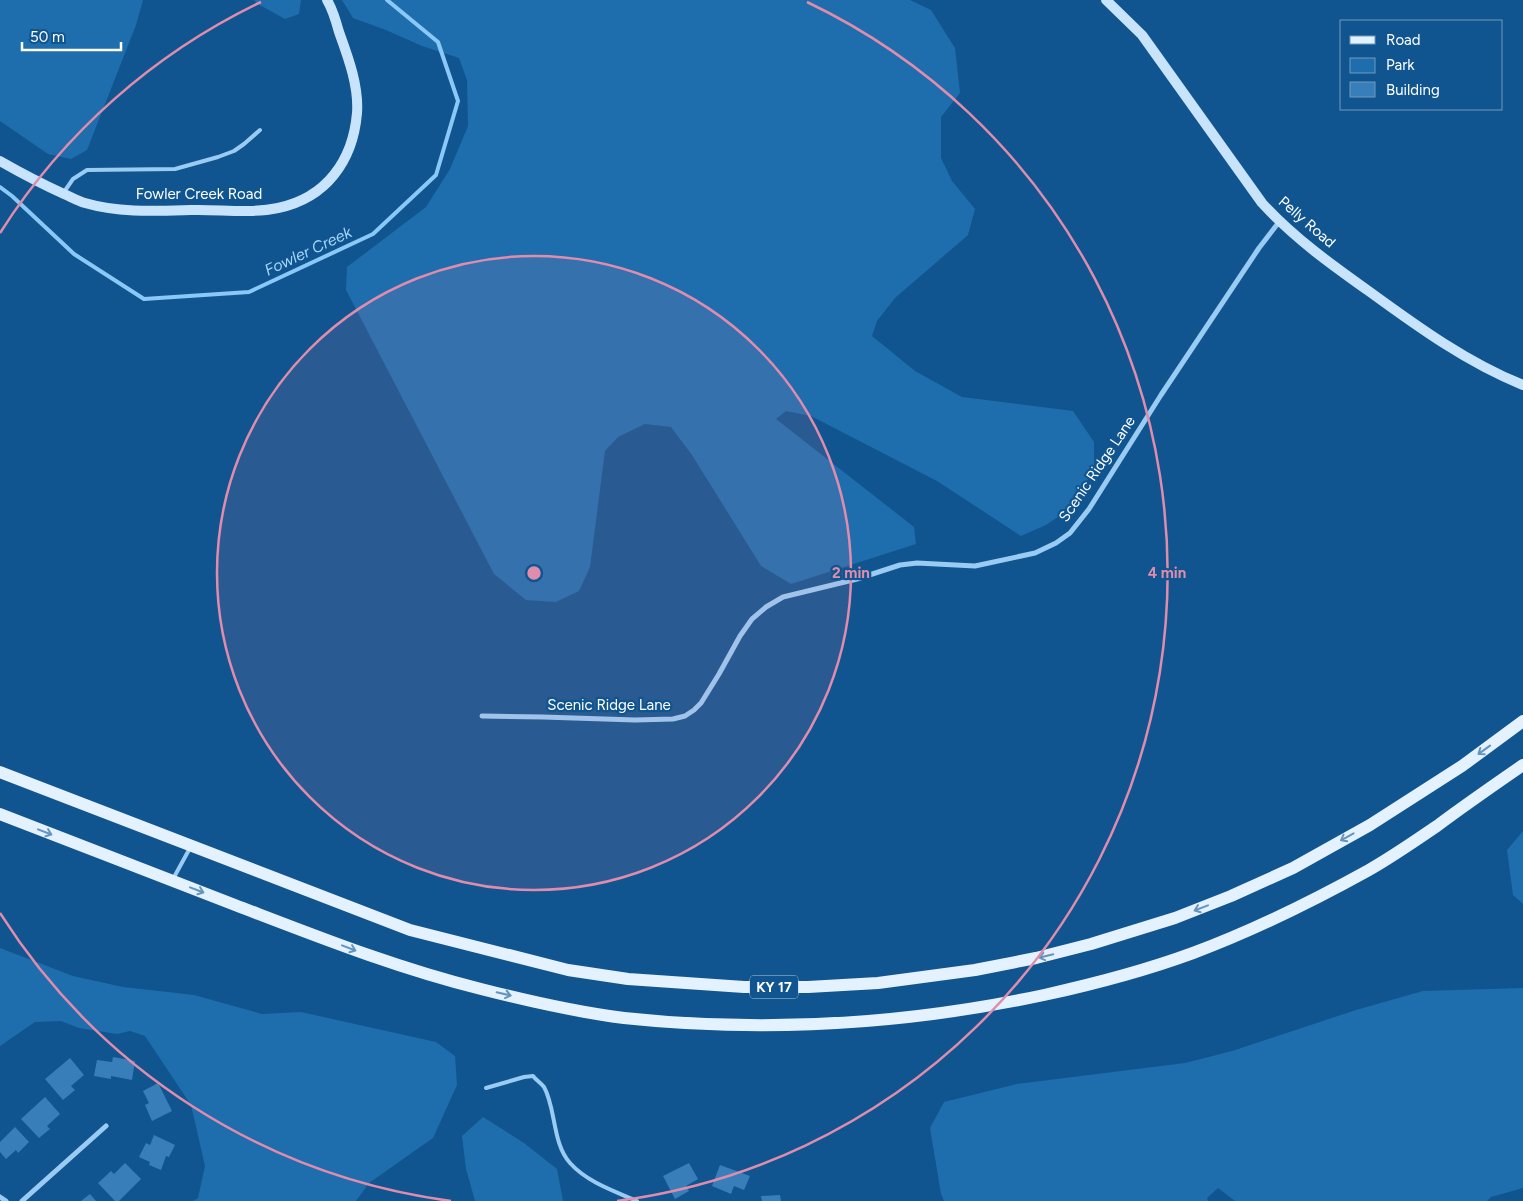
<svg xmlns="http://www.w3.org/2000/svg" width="1523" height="1201" font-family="Figtree,sans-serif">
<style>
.green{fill:#1e6ead}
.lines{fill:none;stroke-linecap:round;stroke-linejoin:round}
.stream{stroke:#8ac8f7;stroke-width:4}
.building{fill:#387fb9}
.lane{stroke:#99cbf3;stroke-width:4}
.street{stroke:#99cbf3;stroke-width:5}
.secondary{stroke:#c8e4fd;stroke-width:10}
.primary{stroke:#e4f2ff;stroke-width:12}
.oneway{stroke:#6594bc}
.ring{fill:none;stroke:#e08cad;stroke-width:2.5}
.labels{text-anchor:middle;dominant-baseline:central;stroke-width:4.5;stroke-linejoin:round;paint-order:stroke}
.shield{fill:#10558f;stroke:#b7ccdd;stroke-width:1}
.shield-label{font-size:14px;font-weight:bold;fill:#fff}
.street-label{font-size:15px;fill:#fff;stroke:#10558f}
.water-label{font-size:16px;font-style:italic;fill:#a4d5fa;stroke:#10558f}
.centre{fill:#e08cad;stroke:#10558f;stroke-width:2.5}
.ring-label{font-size:15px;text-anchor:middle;font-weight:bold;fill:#e08cad;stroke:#10558f;stroke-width:4.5;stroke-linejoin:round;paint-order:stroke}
</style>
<rect width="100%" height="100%" fill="#10558f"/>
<path class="green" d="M0 0H143L136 25 87 150 71 159 48 154 0 121Z
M254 0H301L299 14 285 19 258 4Z
M342 0H910L931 10 955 48 960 93 941 117V158L952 181 975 209 968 235 895 298 877 321 872 336 915 371 962 397 1073 411 1094 442V468L1074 506 1046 525 1021 536 937 481 811 416 786 411 776 419 914 527 916 544 791 584 761 566 692 455 671 427 645 424 618 437 605 451 590 567 579 591 556 602 526 600 494 574 346 290 347 267 426 207 450 169 468 126 467 80 459 58 422 46 386 30 353 18Z
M1523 831V904L1513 895 1507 850Z
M0 948 73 976 123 987 194 995 262 1014 301 1012 436 1042 455 1056 457 1085 433 1138 369 1183 356 1201H193L198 1198 205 1166 191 1105 145 1036 130 1031 117 1034 79 1028 61 1021 35 1022 0 1046Z
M1523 988V1188L1491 1197 1487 1201H1235L1218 1188 1207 1198 1208 1201H944L941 1194 930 1128 944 1102 1017 1084 1185 1063 1232 1051 1356 1010 1423 991Z
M483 1117 524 1143 557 1169 563 1201H475L466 1169 462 1136Z"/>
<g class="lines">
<path class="stream" d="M0 187 12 196 74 254 144 299 249 292 373 234 436 175 458 101 438 42 387 0"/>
</g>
<path class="building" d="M113 1057 135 1061 132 1080 111 1076V1079L94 1076 97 1060 112 1062Z
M70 1058 84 1075 71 1086 75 1090 63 1100 45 1079Z
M158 1083 172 1111 152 1121 145 1105 149 1103 143 1091Z
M45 1097 60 1114 47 1126 50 1129 39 1138 21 1119Z
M15 1127 29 1142 18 1153 16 1150 6 1159 0 1152V1142Z
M154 1135 175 1145 169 1157 166 1156 161 1170 149 1165 150 1162 139 1157 146 1143 150 1145Z
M125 1163 141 1179 119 1201H115L98 1183 111 1171 114 1174Z
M689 1163 698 1179 686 1186 689 1191 675 1199 663 1176Z
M720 1165 750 1176 744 1190 734 1186 731 1194 712 1186Z
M90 1194 96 1201H81Z
M780 1195 781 1201H762L761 1196Z"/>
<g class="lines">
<path class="lane" d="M64 192 73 179 87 170 175 169 218 157 234 151 244 144 260 130
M173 879 190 848
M486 1088 524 1077 533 1076C536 1080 541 1083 544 1087 556 1108 552 1143 570 1163 587 1182 614 1191 637 1201"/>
<path class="street" d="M482 716 543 717 635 720 673 719 685 716 694 710 701 703 719 674 740 636 752 619 766 607 783 597 857 579 900 565 917 563 975 566 1035 553 1056 543 1070 533 1089 509 1161 395 1259 248 1279 222
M0 1197 6 1201
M22 1201 106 1126"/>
<path class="secondary" d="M1106 0 1142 35 1262 203C1294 238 1332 265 1370 292 1418 327 1468 363 1523 385
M0 161C21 173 42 184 64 194 71 197 78 201 85 203 119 213 156 211 191 210 219 209 250 214 278 208 326 198 353 161 357 113 359 86 348 57 339 32 336 21 333 10 327 0"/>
<path class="primary" d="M0 772 410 930 568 970 628 979 744 987H808L878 983 975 970 1036 958 1091 944 1175 918 1231 896 1293 868 1370 825 1462 766 1523 721
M0 814C78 844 157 875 235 905 316 936 396 968 481 989 528 1001 576 1012 624 1018 764 1033 907 1024 1044 995 1094 984 1144 971 1193 953 1252 931 1313 901 1369 870 1392 857 1415 841 1437 826 1465 805 1494 785 1523 765"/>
</g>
<defs><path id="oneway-shaft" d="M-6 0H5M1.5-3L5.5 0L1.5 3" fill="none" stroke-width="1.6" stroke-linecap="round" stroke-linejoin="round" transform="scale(1.25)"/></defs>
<g class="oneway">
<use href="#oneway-shaft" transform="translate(1484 750) rotate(144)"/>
<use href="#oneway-shaft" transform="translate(45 832) rotate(21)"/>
<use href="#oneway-shaft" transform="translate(1347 837) rotate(151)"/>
<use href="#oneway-shaft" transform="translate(197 890) rotate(21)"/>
<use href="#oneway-shaft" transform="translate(1201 908) rotate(159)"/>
<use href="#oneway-shaft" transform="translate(349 948) rotate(21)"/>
<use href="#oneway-shaft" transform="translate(1046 956) rotate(166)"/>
<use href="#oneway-shaft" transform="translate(504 994) rotate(13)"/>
</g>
<circle cx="534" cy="573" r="317" fill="#e08cad" fill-opacity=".12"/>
<g class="ring">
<circle cx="534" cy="573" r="317"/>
<path d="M451 1201A633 633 0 0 1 0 913M0 233A633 633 0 0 1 261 2M807 2A633 633 0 0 1 617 1201"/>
</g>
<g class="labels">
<rect class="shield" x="750" y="975.5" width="48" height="23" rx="4"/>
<g class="shield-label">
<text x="774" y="987">KY 17</text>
</g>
<g class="street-label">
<text x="199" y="194">Fowler Creek Road</text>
<text transform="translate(1307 222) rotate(41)">Pelly Road</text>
<text transform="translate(1097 469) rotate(-56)">Scenic Ridge Lane</text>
<text x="609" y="705">Scenic Ridge Lane</text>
</g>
<g class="water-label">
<text transform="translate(308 251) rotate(-25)">Fowler Creek</text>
</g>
</g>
<circle cx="534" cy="573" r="8" class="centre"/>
<g class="ring-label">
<text x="851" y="578">2 min</text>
<text x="1167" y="578">4 min</text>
</g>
<rect x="1340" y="20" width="162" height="90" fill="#10558f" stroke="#7099bc"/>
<rect x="1350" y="36" width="25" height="8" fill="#e4f2ff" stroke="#7099bc"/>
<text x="1386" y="45" font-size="15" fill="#ffffff">Road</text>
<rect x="1350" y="58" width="25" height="15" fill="#1e6ead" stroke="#7099bc"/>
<text x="1386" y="70" font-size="15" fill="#ffffff">Park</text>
<rect x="1350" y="82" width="25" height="15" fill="#387fb9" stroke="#7099bc"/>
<text x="1386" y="95" font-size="15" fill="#ffffff">Building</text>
<path d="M22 42v8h99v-8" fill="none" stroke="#ffffff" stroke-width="2.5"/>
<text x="30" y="42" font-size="15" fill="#ffffff" stroke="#10558f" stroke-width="4" paint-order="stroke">50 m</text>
</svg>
